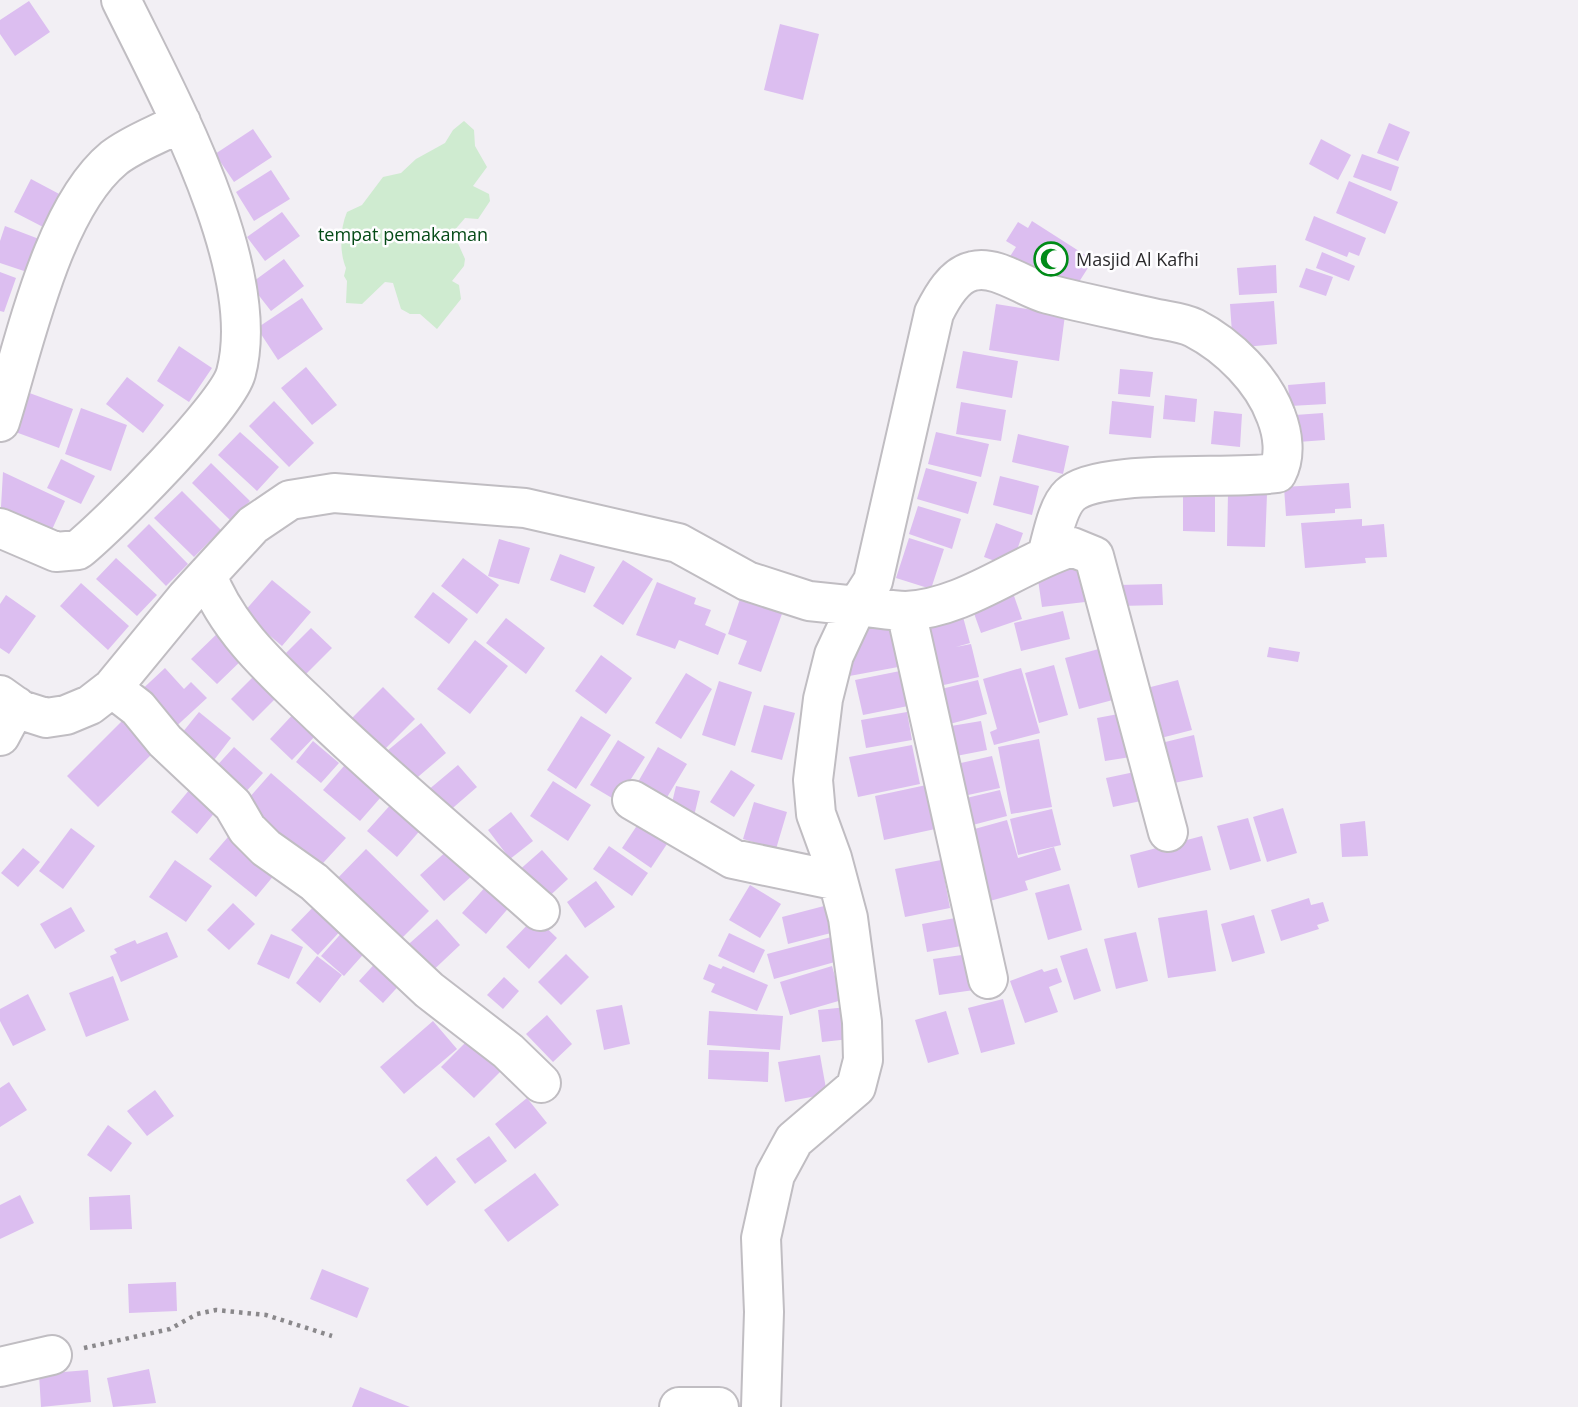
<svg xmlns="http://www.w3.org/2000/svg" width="1578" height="1407" font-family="'Open Sans',sans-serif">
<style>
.green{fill:#cfebd0}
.building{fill:#dcbef0}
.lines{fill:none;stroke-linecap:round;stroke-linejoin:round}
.minor-casing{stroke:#c0bdc2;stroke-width:42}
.path{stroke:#8a888b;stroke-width:4.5;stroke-dasharray:3.5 5;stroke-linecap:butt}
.minor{stroke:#fff;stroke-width:38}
.labels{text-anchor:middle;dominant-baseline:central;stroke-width:5;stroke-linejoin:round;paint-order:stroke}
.park-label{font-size:18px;fill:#044a16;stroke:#fefdff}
.poi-label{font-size:18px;fill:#2c2b2d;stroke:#fefdff;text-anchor:start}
</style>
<rect width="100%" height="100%" fill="#f2eff4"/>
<path class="green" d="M464 121 474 130 475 146 487 167 473 186 489 194 490 201 478 219 465 218 453 232 465 259 464 266 452 281 459 285 461 299 437 329 420 314H410L401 309 393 283 385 282 362 304 346 303 347 281 344 276 346 268C339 251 340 229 347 212L362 205 383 177 401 173 416 159 445 143 453 130Z"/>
<path class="building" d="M29 1 50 32 15 56 0 34V20Z
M780 24 819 34 803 100 764 90Z
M1389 123 1410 132 1398 161 1377 153Z
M253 129 272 157 234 182 215 154Z
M1321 139 1351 155 1338 180 1309 164Z
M1362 154 1399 167 1391 191 1353 177Z
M271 170 290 199 254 221 236 192Z
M31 179 63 196 45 228 14 212Z
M1349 181 1398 202 1385 234 1336 213Z
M282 212 300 236 265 261 247 237Z
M1314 216 1366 238 1359 256 1349 252 1347 257 1305 240Z
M1032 221 1093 260 1070 296 1009 258 1016 247 1006 241 1018 222 1028 228Z
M5 226 39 239 27 272 0 263V241Z
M1322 252 1355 266 1349 281 1316 268Z
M284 259 304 286 271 311 250 284Z
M1276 265 1277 293 1239 295 1237 268Z
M1306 268 1333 277 1326 296 1299 287Z
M0 272 16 278 4 312 0 311Z
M302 298 323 329 278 360 257 328Z
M1274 301 1277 344 1233 348 1230 304Z
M996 304 1065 315 1059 361 989 350Z
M179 346 212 368 189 402 157 381Z
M963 351 1018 361 1012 398 956 388Z
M306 367 337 405 312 425 281 388Z
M1120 369 1153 372 1150 397 1118 394Z
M127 377 164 405 143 433 106 404Z
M1325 382 1326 404 1290 406 1288 385Z
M24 391 73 409 59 448 10 430Z
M1165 395 1197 399 1195 422 1163 419Z
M274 401 314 443 289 467 249 426Z
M1112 401 1154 406 1151 438 1109 434Z
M961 402 1006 410 1001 441 956 434Z
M81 408 127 425 111 471 65 454Z
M1214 411 1242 414 1240 447 1211 444Z
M1323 413 1325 440 1298 442 1295 415Z
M240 432 279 467 257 491 218 455Z
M936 432 989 444 981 477 928 464Z
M1018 434 1069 446 1063 474 1012 462Z
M61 459 95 476 81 504 47 488Z
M211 463 250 501 231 521 192 483Z
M926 468 977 482 968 514 917 499Z
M3 472 65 501 45 545 0 524Z
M1000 476 1039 486 1032 515 993 505Z
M1349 483 1351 508 1335 509V513L1286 516 1284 487Z
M182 491 221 530 194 557 154 518Z
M1183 493H1215V532L1183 531Z
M1228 493 1267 494 1265 547 1227 546Z
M918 506 961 519 952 549 909 534Z
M1362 519V526L1384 524 1387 557 1365 558 1366 563 1305 568 1301 523Z
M996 523 1023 533 1011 567 984 557Z
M149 524 188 564 166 586 127 546Z
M909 538 944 549 931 589 896 578Z
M499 539 530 548 519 584 488 576Z
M560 554 595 567 585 593 550 580Z
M116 558 157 595 137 616 96 579Z
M463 558 499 585 477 614 441 586Z
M623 560 653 579 623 625 593 606Z
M1080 568 1085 602 1042 607 1037 573Z
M272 580 311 612 282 646 243 613Z
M657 582 696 598 694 604 711 610 705 625 726 634 718 655 679 640 675 649 636 635Z
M81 583 129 626 108 650 60 606Z
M1162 584 1163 605 1119 606 1118 585Z
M1012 590 1022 619 981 633 971 605Z
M433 592 468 619 449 644 414 617Z
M6 595 36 616 9 654 0 648V604Z
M741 596 783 611 761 672 738 664 747 641 728 634Z
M1063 611 1070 639 1021 651 1014 623Z
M962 613 970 643 956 647 971 644 979 677 935 687 921 623Z
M506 618 545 648 526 674 486 643Z
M900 622 909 665 844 677 840 654 858 650 854 631Z
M311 628 332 648 306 674 286 653Z
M222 629 247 655 217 684 191 659Z
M475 640 508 666 470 714 437 689Z
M1110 646 1124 697 1079 709 1065 658Z
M1269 647 1300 652 1298 662 1267 657Z
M601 655 632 678 606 714 575 691Z
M1054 665 1068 715 1039 723 1025 673Z
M165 668 184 689 191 682 207 698 170 732 136 695Z
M1021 668 1040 733 994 745 990 732 997 729 983 679Z
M910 669 918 704 863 715 855 680Z
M260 670 282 692 253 721 231 699Z
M686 673 712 689 681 739 655 723Z
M978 680 987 714 946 725 937 690Z
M1178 680 1192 730 1157 739 1143 689Z
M719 681 752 692 735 746 702 735Z
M383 687 415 719 384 750 352 718Z
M764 705 795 713 782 760 751 752Z
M297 710 320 731 292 760 270 739Z
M199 712 231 738 211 764 178 738Z
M907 712 912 740 866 748 861 720Z
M1129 712 1137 756 1105 761 1097 718Z
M581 716 611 735 576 789 547 770Z
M125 718 156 750 98 807 67 776Z
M981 721 987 750 951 757 945 727Z
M421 723 446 753 412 782 387 751Z
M1194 735 1203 777 1174 783 1169 757 1160 759 1157 744Z
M1039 739 1052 807 1011 814 998 747Z
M618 740 645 757 617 801 590 785Z
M313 741 339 763 321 783 296 762Z
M912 745 920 784 858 797 849 757Z
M234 747 263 773 241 797 212 771Z
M658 747 687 764 666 799 638 782Z
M992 756 1000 788 959 797 952 765Z
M351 758 388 789 360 821 323 790Z
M458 765 477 787 447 813 427 791Z
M731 770 755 785 734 817 710 802Z
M1144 770 1150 799 1113 807 1106 778Z
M271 773 346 838 313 874 240 808Z
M553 781 591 805 568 841 530 816Z
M195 783 221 805 197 834 171 812Z
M931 784 940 828 884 840 875 796Z
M676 786 700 791 694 816 670 811Z
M1000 790 1007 816 965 827 958 800Z
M393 802 423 827 397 857 367 831Z
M754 802 787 812 776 849 743 839Z
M1283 808 1297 853 1267 862 1253 817Z
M1052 809 1061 845 1018 855 1010 819Z
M511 812 533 841 510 859 488 830Z
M642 818 671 838 651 868 622 848Z
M1248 818 1261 861 1230 870 1217 826Z
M1007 820 1018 858 1054 847 1061 870 1025 881 1028 890 983 903 960 833Z
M1365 821 1368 856 1342 857 1340 824Z
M71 828 95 846 63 889 39 871Z
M234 830 280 868 256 897 209 859Z
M1202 836 1211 870 1138 888 1130 855Z
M609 846 648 873 632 896 593 869Z
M23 848 40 862 18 887 1 873Z
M366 849 429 911 393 947 331 885Z
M449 849 473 875 444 901 420 875Z
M542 850 568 879 543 902 517 872Z
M175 860 212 886 186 922 149 897Z
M941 860 950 908 905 917 895 869Z
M596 881 615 907 585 928 567 902Z
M488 884 511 905 486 934 462 913Z
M1069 884 1082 930 1048 940 1035 893Z
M750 885 781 904 760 938 729 920Z
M1309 898 1311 905 1323 902 1329 921 1317 925 1319 929 1281 941 1271 910Z
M319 901 345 926 318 955 291 930Z
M233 903 255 924 229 950 207 930Z
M824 906 831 933 788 944 782 917Z
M71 907 85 931 55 949 40 924Z
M1207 910 1216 971 1168 978 1158 918Z
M1254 915 1265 953 1232 962 1221 924Z
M535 917 557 938 529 969 506 947Z
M961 917 967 945 927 952 922 924Z
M437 919 460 945 426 977 402 950Z
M346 928 369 948 344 976 321 956Z
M167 932 178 957 121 982 110 956 117 953 114 949 135 940 137 944Z
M1136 932 1148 981 1116 989 1104 939Z
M729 933 765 950 754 973 718 956Z
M271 934 303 947 289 979 257 964Z
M835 936 842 960 774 979 767 954Z
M1087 948 1101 991 1074 1000 1060 956Z
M566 954 589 977 561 1005 538 982Z
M969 954 974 990 939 995 933 959Z
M317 956 342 975 320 1003 296 983Z
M380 958 404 980 383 1003 359 981Z
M709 964 721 969 723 966 768 985 757 1011 711 992 715 984 703 979Z
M832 966 842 1000 790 1015 780 982Z
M1057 968 1062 982 1049 987 1058 1012 1025 1023 1010 981 1042 969 1044 972Z
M113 976 129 1020 86 1037 69 993Z
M504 977 519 991 503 1009 487 995Z
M28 994 46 1030 13 1046 0 1021V1009Z
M1003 999 1015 1044 981 1053 968 1008Z
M622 1005 630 1044 604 1050 596 1010Z
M847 1007 850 1039 822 1042 818 1010Z
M709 1011 783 1016 780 1050 707 1045Z
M946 1011 959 1054 928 1063 915 1020Z
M547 1015 572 1044 553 1062 526 1034Z
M433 1021 457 1049 404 1094 380 1067Z
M474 1034 507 1065 474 1098 441 1067Z
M709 1050 769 1052 768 1082 708 1079Z
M820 1055 827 1094 785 1102 778 1062Z
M9 1082 27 1110 0 1127V1088Z
M155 1090 174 1116 147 1136 127 1111Z
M527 1098 547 1123 515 1149 495 1124Z
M108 1125 132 1143 111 1172 87 1155Z
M489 1136 507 1161 475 1184 456 1159Z
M436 1156 456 1182 427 1206 406 1180Z
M535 1173 559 1205 508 1242 484 1210Z
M20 1195 34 1223 0 1239V1205Z
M130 1195 132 1229 90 1230 89 1197Z
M322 1269 369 1288 357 1318 310 1299Z
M176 1282 177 1311 129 1313 128 1284Z
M149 1369 156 1403 113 1407 107 1378Z
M88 1370 91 1402 41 1407 39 1374Z
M360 1387 410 1407H352Z"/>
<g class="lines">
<defs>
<path id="minor" d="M0 422C24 346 52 209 114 158 133 143 160 134 181 122
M0 528 56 552 78 550C109 525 227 407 236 373 264 268 167 94 121 0
M207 575C228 633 281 677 324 719 394 786 468 847 540 911
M906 611 988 979
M112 688 138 708 165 741 233 805 247 829 266 848 314 882 429 990 508 1051 541 1083
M0 695 21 710 46 718 66 715 90 705 112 688 186 598 253 525 290 500 334 493 525 508 678 543 747 581 809 601 857 606 873 581 934 313C942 297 954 275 973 271 997 265 1025 288 1048 294 1083 303 1118 310 1153 318 1166 321 1182 322 1194 328 1229 346 1263 380 1276 416 1283 434 1286 456 1277 473 1231 480 1098 468 1070 495 1057 507 1052 538 1047 555
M0 736 16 706
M632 800 733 859 838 881
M0 1367 52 1355
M679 1407H719
M761 1407 764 1312 761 1238 775 1175 794 1140 856 1087 863 1060 862 1022 848 918 832 858 816 814 813 780 823 699 834 655 857 606C873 607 890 611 906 611 966 608 1017 564 1072 547L1094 556 1168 832"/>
</defs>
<use href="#minor" class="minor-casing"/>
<path class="path" d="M84 1348 170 1329 197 1314 216 1310 266 1315 332 1336"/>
<use href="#minor" class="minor"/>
</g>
<defs>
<symbol id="mosque-ring" viewBox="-11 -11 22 22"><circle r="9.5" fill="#fefdff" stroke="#008b18" stroke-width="1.5"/><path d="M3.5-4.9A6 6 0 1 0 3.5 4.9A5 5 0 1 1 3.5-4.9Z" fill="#008b18"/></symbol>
</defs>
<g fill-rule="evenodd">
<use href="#mosque-ring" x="1032" y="240" width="38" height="38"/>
</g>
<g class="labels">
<g class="park-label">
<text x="403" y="234">tempat pemakaman</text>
</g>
<g class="poi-label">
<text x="1076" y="259">Masjid Al Kafhi</text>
</g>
</g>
</svg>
